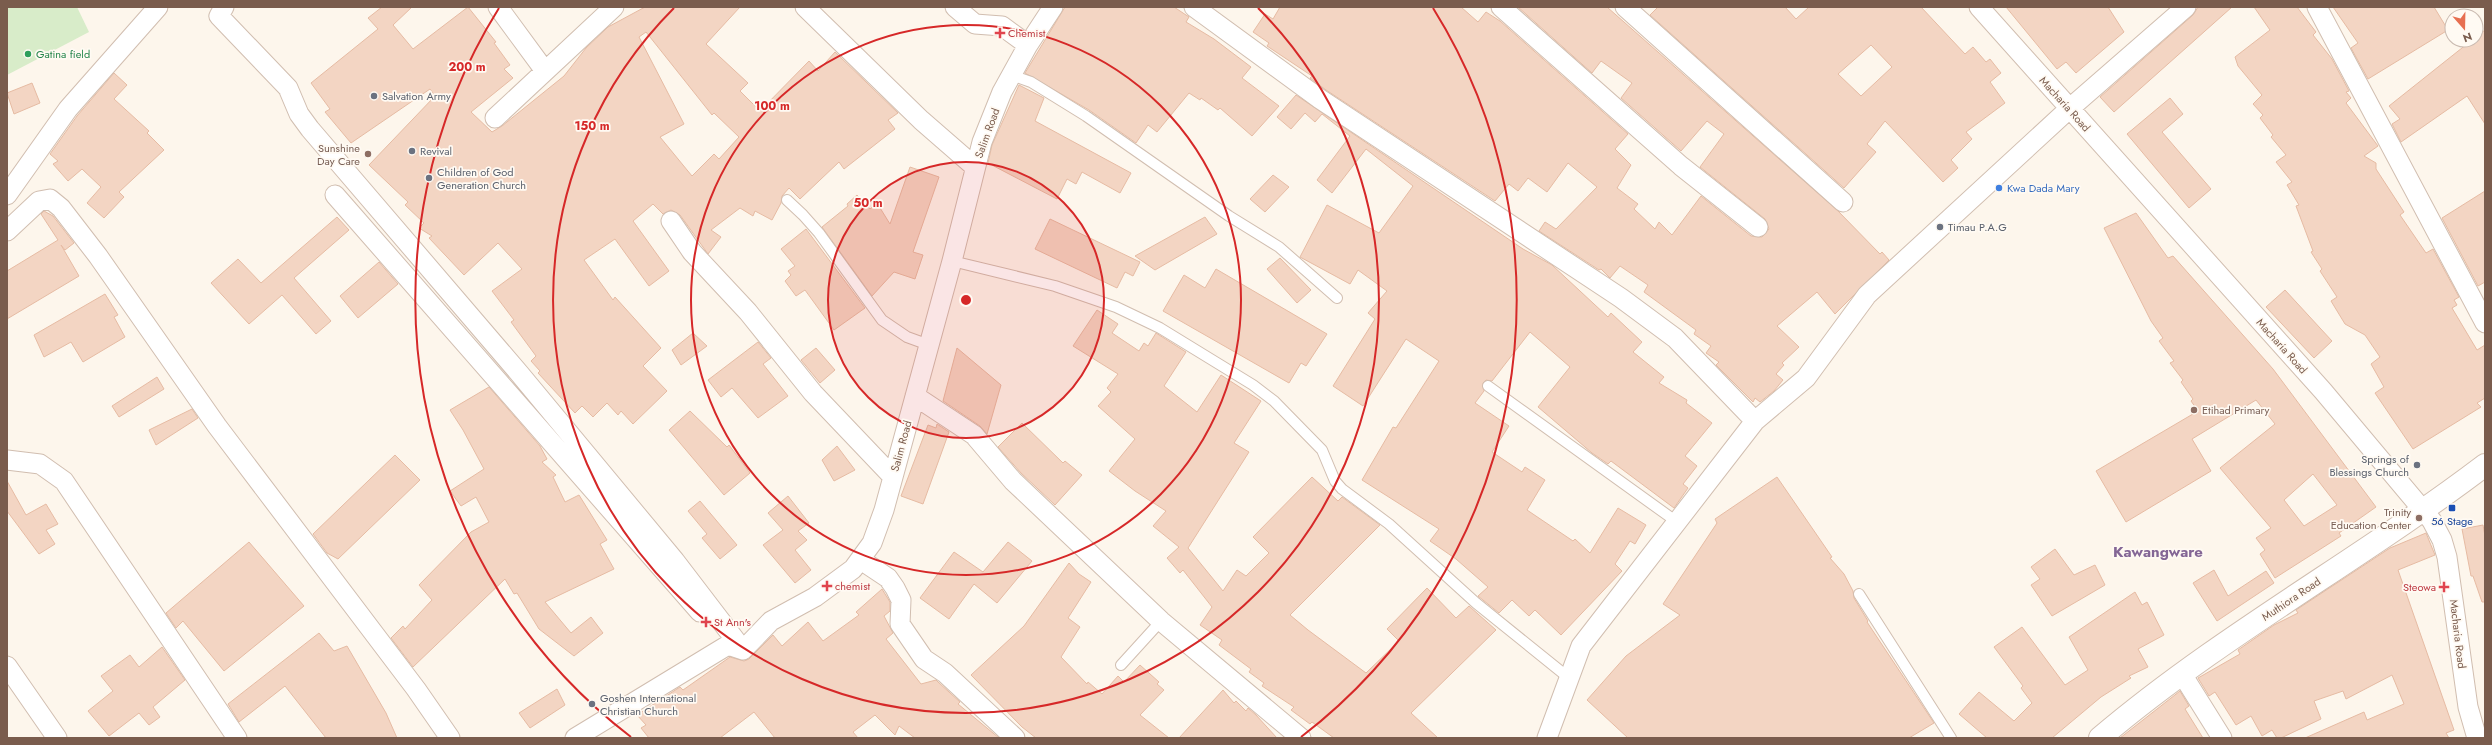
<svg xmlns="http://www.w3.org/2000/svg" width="2492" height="745" font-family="Jost,sans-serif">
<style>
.green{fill:#d8ecc9}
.building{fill:#f3d5c3;stroke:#e6bba3;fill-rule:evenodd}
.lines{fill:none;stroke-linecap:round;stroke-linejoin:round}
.service-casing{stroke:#d1beb0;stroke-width:12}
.minor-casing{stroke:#d1beb0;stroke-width:21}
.tertiary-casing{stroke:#d1beb0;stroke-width:24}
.service{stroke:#fff;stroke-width:10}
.minor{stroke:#fff;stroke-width:19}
.tertiary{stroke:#fff;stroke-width:22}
.ring{fill:none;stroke:#d62828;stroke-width:2}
.health-dot{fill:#e0444e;stroke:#fffaf3;stroke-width:1.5}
.leisure-dot{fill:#2e9e5b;stroke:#fffaf3;stroke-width:1.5}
.worship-dot{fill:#6b7280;stroke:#fffaf3;stroke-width:1.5}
.education-dot{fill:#8d6e63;stroke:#fffaf3;stroke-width:1.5}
.shop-dot{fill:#3f7fe0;stroke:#fffaf3;stroke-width:1.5}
.transit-dot{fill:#1a4fb4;stroke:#fffaf3;stroke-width:1.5}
.labels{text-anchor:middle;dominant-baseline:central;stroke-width:3.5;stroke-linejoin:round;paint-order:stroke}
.health-label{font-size:11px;fill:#be3a42;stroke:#fffaf3;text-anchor:start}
.leisure-label{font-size:11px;fill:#27864d;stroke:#fffaf3;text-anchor:start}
.worship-label{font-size:11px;fill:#5b616d;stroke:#fffaf3;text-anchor:start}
.street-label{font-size:11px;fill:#7a5c4d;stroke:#fffaf3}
.education-label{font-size:11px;fill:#785e54;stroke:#fffaf3;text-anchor:end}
.shop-label{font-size:11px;fill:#366cbe;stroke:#fffaf3;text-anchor:start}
.transit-label{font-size:11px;fill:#164399;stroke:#fffaf3}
.district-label{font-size:15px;font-weight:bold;fill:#846695;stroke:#fffaf3}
.centre{fill:#d62828;stroke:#fffaf3;stroke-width:2}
.ring-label{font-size:12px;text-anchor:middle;font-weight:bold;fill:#d62828;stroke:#fffaf3;stroke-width:3.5;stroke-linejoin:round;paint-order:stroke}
</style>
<rect width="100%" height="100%" fill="#fdf6ec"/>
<path class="green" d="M7 7H77L89 32 7 75Z"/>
<path class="building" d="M382 7H412L393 25 413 49 468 7 496 42 494 43 510 65 504 69 513 78 471 112 492 132 502 126 564 76 586 48 608 27 645 7H740L706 44 748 83 740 91 760 111 809 61 818 71 835 52 898 113 888 120 895 129 844 169 839 162 800 199 789 188 782 196 781 203 772 220 755 211 753 216 740 208 711 230 721 237 708 254 680 215 671 210 663 214 653 204 633 221 669 271 649 286 615 239 584 260 613 300 615 297 661 348 643 366 667 391 633 424 621 411 618 415 607 403 593 417 582 406 575 413 538 373 540 371 531 361 536 356 511 322 514 320 492 291 522 269 498 243 464 275 429 238 432 236 419 228 424 223 405 205 408 202 369 165 435 96 430 89 351 143 325 112 330 109 311 83 378 29 368 18ZM646 32 712 115 714 113 739 137 719 159 714 154 692 176 660 137 684 124 639 37Z
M1065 7H1174L1189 17 1186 22 1214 39 1251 67 1242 78 1279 106 1252 136 1220 108 1218 110 1201 98 1200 100 1189 93 1157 132 1148 125 1136 143 1089 110 1025 73Z
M1280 7H1461L1478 22 1486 12 1500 21 1628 134 1615 149 1631 165 1617 188 1638 204 1634 209 1655 229 1659 222 1672 235 1701 196 1751 236 1762 237 1769 229 1765 219 1700 167 1724 134 1707 121 1681 151 1621 98 1632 83 1601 61 1592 73 1518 7H1607L1838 211 1880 254 1882 252 1889 260 1835 314 1817 292 1777 326 1799 347 1782 363 1784 365 1776 374 1783 380 1774 391 1760 402 1755 398 1753 402 1716 365 1719 362 1706 353 1711 346 1694 334 1696 330 1644 292 1648 285 1620 266 1610 278 1601 269 1599 270 1539 231 1545 222 1556 229 1597 187 1568 163 1547 192 1528 178 1518 191 1509 184 1495 201 1326 90 1310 78 1312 76 1267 46 1269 43 1253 32 1265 14 1273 19Z
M1658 7H1785L1796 19 1809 7H1921L1965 54 1973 47 1986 62 1990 59 2001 73 1990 82 2005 103 1966 132 1972 139 1951 160 1958 168 1943 182 1885 121 1867 144 1876 152 1844 188 1650 15ZM1871 45 1892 67 1861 96 1838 74Z
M2006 7H2108L2124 32 2076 73 2066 62 2057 69Z
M2198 7H2232L2114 112 2100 97 2193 15Z
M2254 7H2297L2316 32 2313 35 2332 59 2349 91 2346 92 2351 98 2346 103 2378 146 2364 156 2376 163V169L2404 212 2400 215 2426 253 2433 249 2459 297 2454 300 2457 305 2452 308 2477 350 2485 345V398L2477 403 2481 407 2413 449 2375 393 2384 387 2371 364 2380 357 2365 335 2345 324 2331 301 2337 297 2320 271 2322 269 2311 252 2313 251 2296 206 2299 205 2287 185 2292 182 2276 162 2286 155 2271 137 2273 135 2260 118 2263 115 2253 104 2262 95 2238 66 2235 57 2270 30Z
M2333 7H2434L2448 30 2368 79 2351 48 2358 43Z
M2485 30V124L2467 96 2401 142 2392 124 2400 119 2389 106 2472 40H2476V37Z
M114 73 127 85 114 99 149 131 147 133 164 150 119 192 124 197 104 218 87 203 101 187 82 169 68 181 53 164 58 161 50 154 77 116Z
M32 83 40 103 14 114 7 93Z
M1019 85 1044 98 1035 121 1131 173 1120 193 1082 172 1076 184 1067 179 1057 199 988 163 992 145Z
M1296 95 1523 249 1552 265 1608 317 1611 313 1642 342 1633 352 1664 377 1659 383 1687 400 1686 403 1712 423 1685 456 1697 466 1683 484 1688 488 1674 508 1611 461 1608 464 1592 453 1538 407 1570 367 1530 332 1492 381 1486 380 1483 383 1484 391 1475 403 1509 426 1492 452 1522 472 1525 467 1545 480 1527 510 1573 541 1575 539 1590 553 1618 508 1646 525 1635 544 1630 541 1615 564 1622 571 1561 635 1535 610 1529 616 1512 600 1499 613 1478 596 1488 587 1456 559 1430 541 1439 529 1362 480 1393 427 1396 428 1439 361 1406 339 1363 406 1333 386 1375 319 1368 313 1387 291 1358 270 1350 284 1300 257 1327 205 1379 233 1413 186 1366 149 1332 193 1317 180 1350 136 1322 114 1315 122 1305 113 1291 129 1277 117Z
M2170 98 2183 114 2162 132 2211 189 2189 208 2127 134Z
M910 167 939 177 913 252 923 255 915 279 894 272 872 296 822 227 848 206 847 204 857 195 870 209 877 203 890 224Z
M1273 175 1289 187 1265 212 1250 199Z
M2485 191V282L2478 286 2442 218Z
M44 211 53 216 74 243 65 250 61 245 79 276 7 319V271L58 240 41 214Z
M2136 213 2168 258 2173 256 2273 369 2376 507 2339 533 2341 536 2275 578 2260 554 2265 550 2256 538 2271 528 2220 468 2275 424 2256 400 2192 439 2211 471 2126 522 2096 471 2198 411 2191 401 2193 399 2181 382 2183 380 2170 363 2174 361 2159 341 2163 338 2151 321 2104 228ZM2313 474 2337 505 2304 526 2284 500Z
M337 217 349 230 294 278 331 321 316 334 282 295 249 324 211 283 238 259 261 283Z
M1205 217 1217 234 1155 270 1135 256Z
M1050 219 1140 262 1133 276 1125 272 1117 288 1035 249Z
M806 229 865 308 834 330 805 290 796 296 785 281 791 275 788 271 795 266 781 249Z
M1280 258 1311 290 1297 303 1267 269Z
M379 262 398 284 358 318 340 296Z
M1216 269 1327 334 1306 366 1301 363 1289 383 1163 311 1184 275 1205 288Z
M2285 290 2332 341 2314 358 2266 307Z
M105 294 118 315 114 317 125 337 83 362 71 342 44 357 34 335Z
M1097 310 1118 324 1112 333 1139 351 1144 343 1148 346 1156 333 1186 352 1164 386 1197 412 1221 375 1261 401 1234 443 1249 452 1188 548 1223 591 1237 570 1246 576 1269 553 1253 537 1312 477 1338 501 1342 497 1380 525 1290 615 1308 630 1366 673 1399 641 1387 629 1427 588 1456 618 1469 606 1496 630 1411 713 1438 738H1334L1312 722 1310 724 1291 710 1294 707 1262 686 1264 683 1249 672 1251 669 1219 645 1222 640 1200 625 1212 607 1183 570 1180 573 1167 558 1179 547 1153 526 1166 511 1135 491 1109 471 1135 439 1098 406 1111 392 1107 388 1118 374 1073 346Z
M693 333 707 346 681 365 672 350Z
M758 342 771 358 763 364 788 396 758 418 732 388 721 397 708 380Z
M816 348 835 370 820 383 801 360Z
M957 348 1001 385 987 434 980 426 943 401Z
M157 377 164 389 119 417 112 406Z
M489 387 540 446 547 459 542 462 556 475 553 477 565 502 579 495 607 540 600 544 614 569 545 602 571 633 591 617 603 633 574 656 539 629 517 593 514 594 505 579 413 667 391 638 403 626 405 629 432 600 419 585 471 532 489 522 476 497 461 506 450 491 484 469 463 430 450 410Z
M192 409 198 418 156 445 149 430Z
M690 411 727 447 729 445 750 473 724 495 669 430Z
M1022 423 1063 463 1065 461 1082 475 1055 505 1021 473 998 447Z
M937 424 949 432 923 504 901 496 928 425 936 428Z
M837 446 855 470 834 481 822 460Z
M395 455 420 480 338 559 327 553 313 534Z
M1777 477 1832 557 1830 558 1844 574 1853 591 1854 598 1868 621 1867 622 1934 723 1909 738H1628L1587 700 1626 656 1680 615 1663 604 1717 523 1715 519Z
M7 481 26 515 46 504 58 524 46 530 55 544 39 554 7 511Z
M788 496 809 523 798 531 807 540 795 550 811 570 795 583 763 545 783 530 768 513Z
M700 501 737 545 720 559 702 538 707 534 688 511Z
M2483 525 2485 536V602H2482L2473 576H2471L2462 529Z
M2426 533 2435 555 2398 570 2454 730 2446 733 2449 738H2305L2364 712 2367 720 2404 704 2392 675 2346 699 2343 691 2314 701 2321 719 2281 738H2277L2272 730 2262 736 2251 716 2236 725 2215 692 2209 696 2198 678 2240 654 2238 650 2274 625 2298 613 2296 610 2390 548Z
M249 542 304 606 224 671 183 621 176 628 166 613Z
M1008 542 1032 561 997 603 974 584 949 619 920 598 954 552 983 572Z
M2055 549 2074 575 2095 565 2105 585 2052 616 2031 585 2040 579 2031 567Z
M1069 563 1079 574 1091 582 1068 618 1080 627 1061 657 1087 684 1088 682 1102 694 1118 676 1124 682 1140 665 1159 682 1157 684 1164 690 1140 715 1169 738H1036L1022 727 971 675 1024 626Z
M2214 570 2228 596 2266 571 2274 583 2217 621 2193 583Z
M882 589 890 602V611L884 616 893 633 886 639 921 684 936 680 938 682 960 702 958 704 999 738H915L899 726 895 735 875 715 853 732 858 738H775L754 712 720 738H649L641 728 646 725 637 715 680 687 683 690 730 657 744 661 749 659 773 635 782 646 808 622 823 641 859 615 856 612Z
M2135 592 2142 605 2147 602 2164 635 2138 649 2148 667 2129 676 2131 678 2101 697 2052 738H1987L1959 714 1979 692 2014 721 2032 703 2021 688 2023 686 1994 647 2022 627 2065 685 2088 670 2069 637Z
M319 633 334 651 347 646 386 713 397 738H326L285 686 239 722 228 704Z
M162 647 185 680 153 707 160 717 149 725 139 713 109 736 88 711 113 691 101 676 130 655 139 667Z
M557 689 565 705 530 728 519 713Z
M1223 690 1234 703 1236 701 1246 711 1248 708 1256 715 1277 738H1179Z
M2180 691 2189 706 2185 709 2203 738H2120Z"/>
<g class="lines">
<defs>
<path id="service" d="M1011 75 1031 82 1086 116 1229 216 1279 247 1337 298
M787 200 803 215 819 233 882 320 907 337 929 345
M952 261 1055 286 1116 307 1160 328 1253 385 1274 401 1322 450 1335 481 1342 489 1389 524 1476 603 1569 678
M1488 386 1677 522
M1859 594 1951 738
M1121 665 1161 621"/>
<path id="minor" d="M224 7 219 16 288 88 299 114 310 129 519 373 675 561 743 650
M498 7 545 71
M805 7 921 120 975 167
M955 7 975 24 1002 26 1028 45
M1194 7 1320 99 1621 298 1675 338 1755 421 1581 646 1547 738
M1501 7 1681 166 1758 227
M1625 7 1843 202
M1979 7 2323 391 2432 521 2442 540 2447 557 2468 707 2477 738
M2317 7 2485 323
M495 118 614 7
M7 195 68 109 158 7
M335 195 700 612
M671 221 692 252 748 312 813 393 893 477
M7 231 39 201 50 199 61 208 98 256 217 426 416 689 450 738
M915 396 974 435 1013 481 1161 621 1301 738
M1755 421 1806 378 1867 295 2069 109 2186 7
M7 460 40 464 64 481 237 738
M861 560 888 578 895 588 901 600 900 624 924 659 945 673 1015 738
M7 666 57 738
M2182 674 2222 738
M575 738 728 645 743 650 771 621 815 597 853 569 872 543 884 510 952 261 982 142 1002 92 1028 45 1053 7"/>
<path id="tertiary" d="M2100 738C2220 636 2360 560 2485 465"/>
</defs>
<use href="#service" class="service-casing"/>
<use href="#minor" class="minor-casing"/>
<use href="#tertiary" class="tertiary-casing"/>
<use href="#service" class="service"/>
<use href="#minor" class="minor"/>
<use href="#tertiary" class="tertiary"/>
</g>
<circle cx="966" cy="300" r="138" fill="#d62828" fill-opacity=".12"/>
<g class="ring">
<circle cx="966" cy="300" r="138"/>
<circle cx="966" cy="300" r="275"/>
<path d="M1258 8A413 413 0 1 1 674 8"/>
<path d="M631 737A551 551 0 0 1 499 8M1433 8A551 551 0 0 1 1301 737"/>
</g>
<g class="health-dot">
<path d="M998 27h4v4h4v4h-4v4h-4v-4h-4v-4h4z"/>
<path d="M825 580h4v4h4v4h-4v4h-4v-4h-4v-4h4z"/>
<path d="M2442 581h4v4h4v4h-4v4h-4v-4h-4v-4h4z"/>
<path d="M704 616h4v4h4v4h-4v4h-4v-4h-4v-4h4z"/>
</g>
<circle class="leisure-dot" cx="28" cy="54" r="4"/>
<g class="worship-dot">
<circle cx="374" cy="96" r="4"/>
<circle cx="412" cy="151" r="4"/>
<circle cx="429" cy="178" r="4"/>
<circle cx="1940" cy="227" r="4"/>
<circle cx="2417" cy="465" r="4"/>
<circle cx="592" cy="704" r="4"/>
</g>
<g class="education-dot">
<circle cx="368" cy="154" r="4"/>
<circle cx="2194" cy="410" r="4"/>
<circle cx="2419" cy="518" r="4"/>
</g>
<circle class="shop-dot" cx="1999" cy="188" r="4"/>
<rect class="transit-dot" x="2448" y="504" width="8" height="8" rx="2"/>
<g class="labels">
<g class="health-label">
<text x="1008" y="33">Chemist</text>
<text x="835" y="586">chemist</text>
<text x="2436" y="587" text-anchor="end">Steowa</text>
<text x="714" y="622">St Ann's</text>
</g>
<g class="leisure-label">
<text x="36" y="54">Gatina field</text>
</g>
<g class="worship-label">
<text x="382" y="96">Salvation Army</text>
<text x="420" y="151">Revival</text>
<text x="437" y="172">Children of God<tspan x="437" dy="13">Generation Church</tspan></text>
<text x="1948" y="227">Timau P.A.G</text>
<text x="2409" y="459" text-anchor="end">Springs of<tspan x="2409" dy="13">Blessings Church</tspan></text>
<text x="600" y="698">Goshen International<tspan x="600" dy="13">Christian Church</tspan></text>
</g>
<g class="street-label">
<text transform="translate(2065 104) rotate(48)">Macharia Road</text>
<text transform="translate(987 133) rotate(-70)">Salim Road</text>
<text transform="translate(2282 346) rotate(48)">Macharia Road</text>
<text transform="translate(901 446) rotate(-75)">Salim Road</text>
<text transform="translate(2291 599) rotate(-34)">Muthiora Road</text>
<text transform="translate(2458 634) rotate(83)">Macharia Road</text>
</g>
<g class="education-label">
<text x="360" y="148">Sunshine<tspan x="360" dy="13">Day Care</tspan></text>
<text x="2202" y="410" text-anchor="start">Etihad Primary</text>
<text x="2411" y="512">Trinity<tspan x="2411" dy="13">Education Center</tspan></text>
</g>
<g class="shop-label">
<text x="2007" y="188">Kwa Dada Mary</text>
</g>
<g class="transit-label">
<text x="2452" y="521">56 Stage</text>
</g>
<g class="district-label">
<text x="2158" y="552">Kawangware</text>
</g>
</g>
<circle cx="966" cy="300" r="6" class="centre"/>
<g class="ring-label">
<text x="467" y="71">200 m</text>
<text x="772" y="110">100 m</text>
<text x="592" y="130">150 m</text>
<text x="868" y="207">50 m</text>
</g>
<rect width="2492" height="745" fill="none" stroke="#7a5c4d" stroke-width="16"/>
<g transform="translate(2464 28) rotate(160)"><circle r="19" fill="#fffaf3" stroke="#cabbb1"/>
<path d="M0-3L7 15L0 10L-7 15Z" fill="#e76f51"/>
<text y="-6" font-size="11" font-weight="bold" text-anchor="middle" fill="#7a5c4d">N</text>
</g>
</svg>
